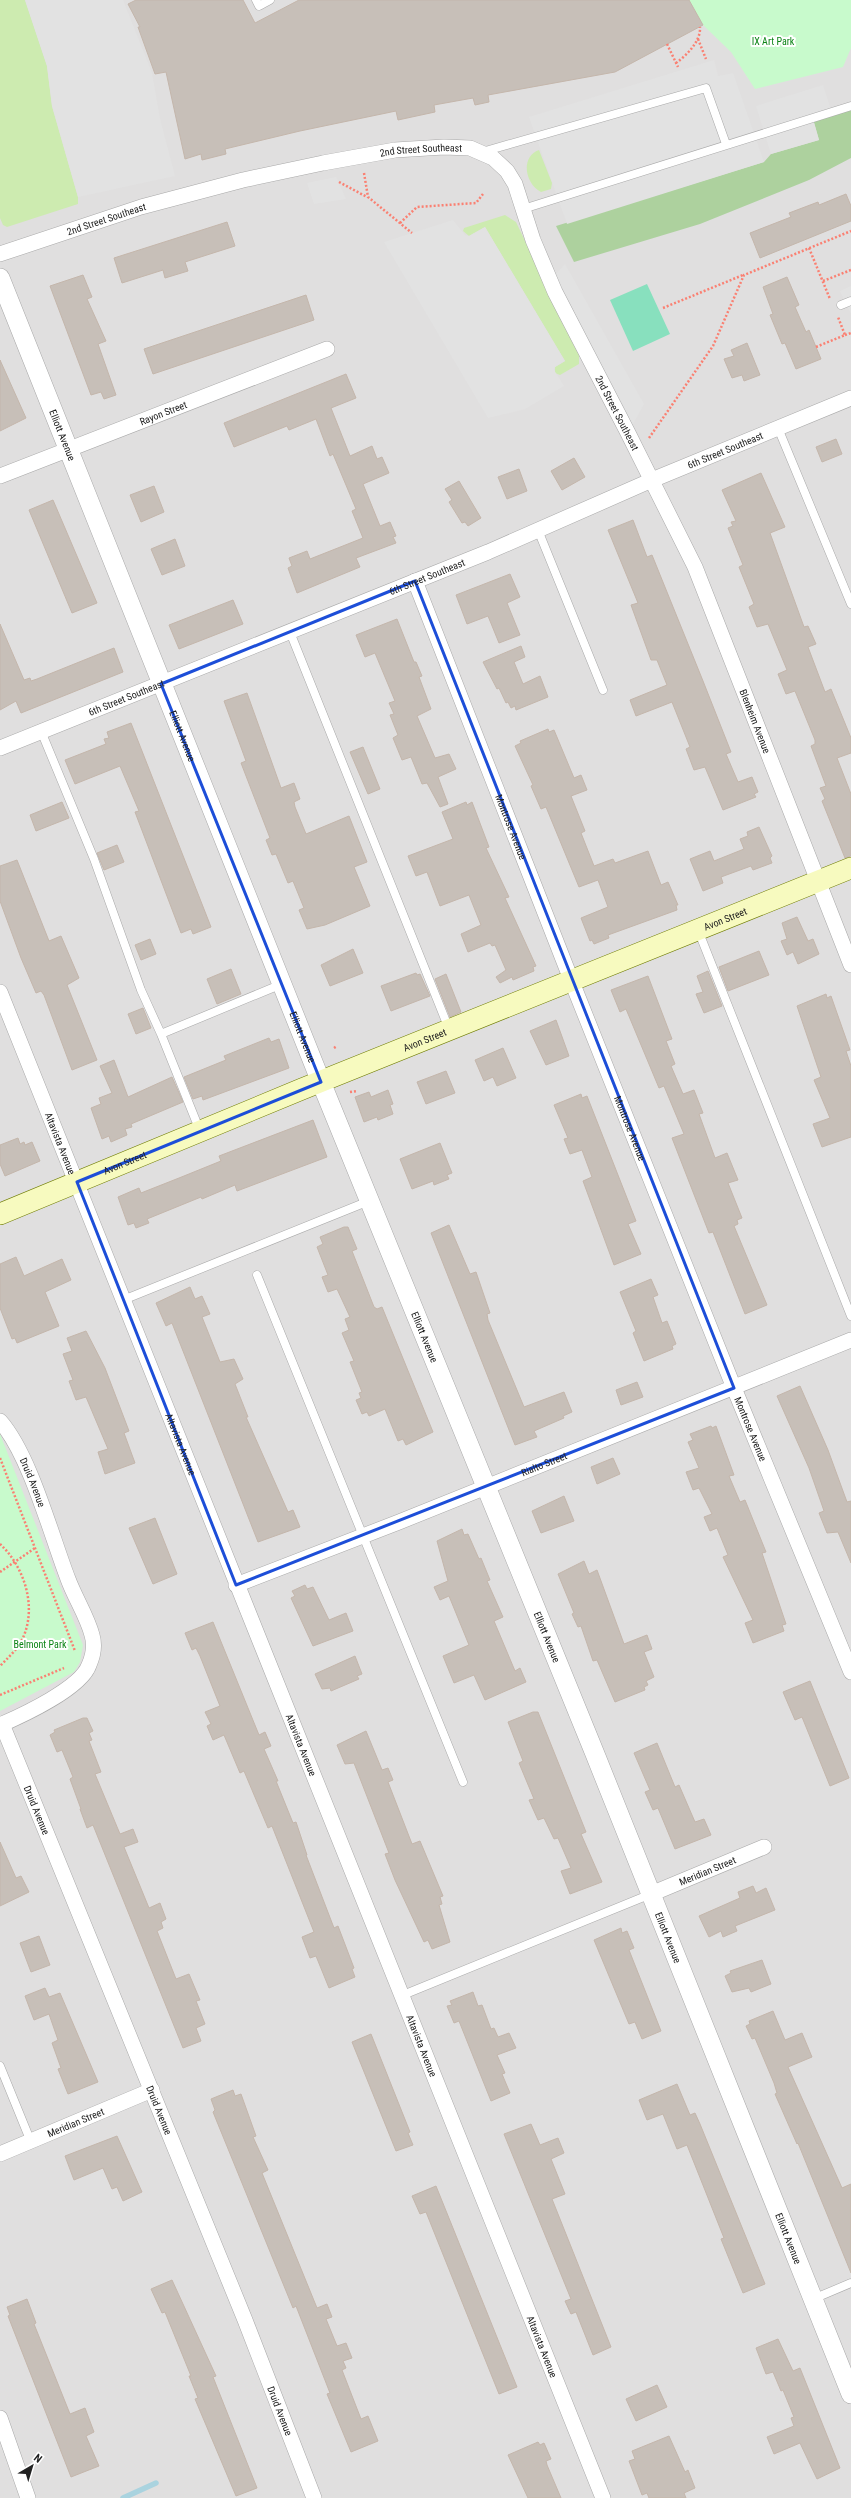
<svg xmlns="http://www.w3.org/2000/svg" width="851" height="2498" font-family="'Roboto Condensed',sans-serif">
<style>
.residential{fill:#e0dfdf}
.grass{fill:#cdebb0}
.forest{fill:#add19e}
.park{fill:#c8facc}
.pitch{fill:#88e0be}
.parking{fill:#e2e2e2}
.lines{fill:none;stroke-linecap:round;stroke-linejoin:round}
.stream{stroke:#aad3df;stroke-width:5.5}
.building{fill:#c7bfb8;stroke:#c4b6ab}
.service-casing{stroke:#a9a9a9;stroke-width:9}
.minor-casing{stroke:#a9a9a9;stroke-width:16}
.tertiary-casing{stroke:#a9a9a9;stroke-width:20}
.secondary-casing{stroke:#707d05;stroke-width:22}
.path{stroke:#fa8072;stroke-width:2.5;stroke-dasharray:2 2;stroke-linecap:butt}
.service{stroke:#fff;stroke-width:8}
.minor{stroke:#fff;stroke-width:15}
.tertiary{stroke:#fff;stroke-width:19}
.secondary{stroke:#f7fabf;stroke-width:21}
.marked{fill:none;stroke:#1d4ed8;stroke-width:3;stroke-linejoin:round}
.labels{text-anchor:middle;dominant-baseline:central;stroke-width:4;stroke-linejoin:round;paint-order:stroke}
.park-label{font-size:10px;fill:#0c8416;stroke:#fff}
.street-label{font-size:10px;fill:#222;stroke:#fff}
</style>
<rect width="100%" height="100%" fill="#f2efe9"/>
<path class="residential" d="M0 0H851V2498H0Z"/>
<path class="grass" d="M0 0H25L47 66 52 106 78 197V204L7 227 3 225 0 218Z
M539 150 552 183 551 189 541 192C525 184 520 157 539 150Z
M505 215 516 222 579 354V364L560 375 555 373V367L565 361 485 227 469 236 463 231 464 228Z"/>
<path class="forest" d="M851 109V158L809 180 700 224 574 262 556 226 764 162 771 154 819 140 813 119Z"/>
<path class="park" d="M689 0H851V48L843 67 755 89 731 52 703 25Z
M0 1434 83 1645 80 1662 74 1672 0 1711Z"/>
<path class="pitch" d="M647 284 670 334 633 351 610 300Z"/>
<path class="parking" d="M25 0H123L152 73 160 119 175 176 78 197 52 106 47 66Z
M714 60 718 76 733 73 764 162 567 224 529 117Z
M823 85 832 113 813 119 819 140 771 154 756 106Z
M336 177 346 199 314 204 307 183Z
M453 220 465 235 469 236 485 227 565 361 555 367 554 370 564 386 525 409 488 418 384 242Z
M565 264 644 404 628 433 550 281Z
M851 286V314L840 291Z"/>
<g class="lines">
<path class="stream" d="M123 2498 156 2483"/>
</g>
<path class="building" d="M136 0H243L255 23 299 0H689L703 25 615 72 488 95 489 102 475 105 473 98 434 105 435 112 398 120 396 111 300 131 225 149 226 154 202 160 201 154 185 159 166 72 155 74 138 27H140L128 4Z
M846 194 851 206V221L760 258 750 233 791 217 789 213 818 202 819 205Z
M227 222 235 246 185 262 188 271 165 278 163 270 122 283 114 258Z
M83 275 92 297 87 299 106 341 98 344 116 395 104 399 101 392 91 395 50 286Z
M787 277 799 305 795 307 806 332 809 330 821 359 796 369 785 343 782 344 770 315 773 314 763 287Z
M306 295 314 320 153 374 144 349Z
M747 343 760 375 744 381 742 375 732 378 724 359 734 356 731 350Z
M0 360 26 418 0 431Z
M346 374 356 398 331 408 350 456 372 446 377 459 382 457 389 473 363 484 380 526 390 522 396 536 393 537 396 543 356 558 360 567 297 593 288 568 292 566 289 558 307 551 310 559 363 538 352 511 356 509 333 454 330 456 316 419 289 430 287 426 234 447 224 423Z
M836 439 842 454 822 462 816 447Z
M574 458 585 477 562 490 551 471Z
M519 469 527 491 507 499 498 477Z
M761 473 785 527 770 533 804 627 808 626 816 644 808 647 825 692 831 689 851 738V753L837 758 851 794V856L845 858 822 801 825 799 820 788 826 786 811 746 815 744V740L795 691 786 694 778 674 787 670 768 624 757 627 749 607 754 604 739 567 743 565 728 528 733 526 731 522 736 521 722 490Z
M459 481 481 518 468 526 465 522 462 523 449 502 452 500 445 489Z
M154 486 164 512 141 522 130 495Z
M53 500 97 603 72 613 29 510Z
M633 520 647 557 652 555 703 681 731 752 726 754 738 782 752 777 758 792 754 794 756 797 723 810 705 767 694 770 686 749 690 747 672 702 636 716 630 700 667 685 657 660H651L631 605 638 603 608 530Z
M175 539 185 566 162 575 151 549Z
M510 574 520 597 507 603 520 635 499 643 488 616 467 624 456 595Z
M233 600 243 624 179 649 169 625Z
M397 619 414 662H416L422 676 419 677 431 709 417 716 435 758 449 754 456 769 438 777 448 804 440 807 427 783 422 784 411 757 402 760 393 738 398 735 390 715 394 714 389 703 395 701 375 653 365 657 356 635Z
M0 624 24 680 30 678 31 681 37 679 114 648 123 672 21 713 16 701 0 710Z
M521 646 525 657 514 662 523 684 540 676 548 697 516 710 515 706 511 708 508 702 506 703 499 688 497 689 483 662Z
M247 693 281 788 294 783 300 799 294 802 295 807 306 834 349 816 367 862 354 867 370 906 325 925 307 929 299 910 304 908 293 881 288 883 276 854 272 855 266 840 270 838 241 763 246 761 224 701Z
M131 723 211 927 193 934 191 929 181 933 135 812 139 811 120 766 75 784 65 760 106 744 104 739 109 738 107 732Z
M548 729 549 732 554 730 574 778 581 775 587 790 571 796 585 831 581 833 594 866 613 859 615 863 648 851 661 885 668 882 678 905H676L677 910 608 935 609 938 594 944 592 940 590 941 581 918 608 907 598 880 579 887 546 807 541 809 531 786 533 785 515 746 521 743 520 741Z
M363 747 380 789 368 794 350 752Z
M62 802 69 818 36 831 30 815Z
M466 802 467 805 472 802 489 847 486 848 509 897 505 898 536 966 533 967 534 971 513 980 512 977 500 983 496 977 506 970 495 945 492 946 490 943 468 952 461 934 481 925 469 895 440 906 427 872 416 876 408 856 453 839 442 812Z
M759 827 772 856 770 858 772 863 753 870 751 866 721 877 723 883 703 891 690 859 710 851 714 861 744 849 740 839 748 836 747 832Z
M117 845 124 862 104 870 97 853Z
M17 860 49 941 61 936 79 978 67 985 97 1060 72 1070 44 995 41 991 36 993 21 958 0 901V866Z
M797 917 808 941 813 939 819 954 798 964 793 952 787 955 781 941 787 939 782 923Z
M150 939 156 954 141 960 135 945Z
M353 949 363 973 330 986 321 965Z
M759 951 769 975 728 991 719 967Z
M231 969 241 994 217 1004 207 979Z
M708 971 722 1006 704 1013 696 994 703 992 697 976Z
M416 973 417 975 420 974 430 996 391 1011 381 986Z
M446 974 461 1012 450 1017 435 979Z
M648 976 672 1039 666 1041 675 1064 671 1066 683 1094 694 1090 703 1113 699 1114 715 1158 727 1153 738 1180 728 1183 742 1218 737 1220 738 1224 734 1226 767 1305 745 1314 713 1232 709 1233 672 1138 684 1134 664 1086 659 1088 626 1009 620 1012 611 990Z
M826 994 827 998 831 996 850 1050 846 1051 851 1066V1137L822 1147 813 1124 830 1118 814 1080 821 1077 797 1006Z
M143 1008 151 1028 136 1034 128 1014Z
M556 1020 569 1056 546 1065 530 1031Z
M269 1038 271 1042 279 1039 289 1068 203 1100 202 1096 193 1099 184 1077 226 1060 224 1056Z
M503 1048 516 1078 497 1086 493 1077 484 1081 475 1060Z
M114 1060 128 1097 172 1077 183 1102 131 1124 132 1127 125 1129 127 1135 111 1142 109 1136 102 1139 91 1108 101 1104 99 1098 112 1093 100 1066Z
M446 1071 455 1093 426 1104 417 1082Z
M388 1090 393 1104 390 1105 393 1114 378 1120 377 1117 364 1122 355 1097 369 1092 371 1097Z
M581 1094 582 1098 587 1096 636 1221 628 1224 641 1254 614 1265 583 1181 592 1177 582 1150 570 1154 564 1139 568 1138 554 1105Z
M313 1120 327 1157 237 1191 235 1185 202 1199 201 1197 147 1219 149 1223 136 1228 134 1223 128 1225 118 1197 139 1188 141 1193 179 1178 221 1161 219 1156Z
M18 1138 20 1144 24 1142 25 1145 32 1142 40 1161 5 1176 0 1164V1145Z
M440 1143 452 1173 447 1175 449 1179 434 1185 433 1181 412 1189 400 1159Z
M449 1225 470 1274 476 1272 490 1313 487 1314 488 1320 524 1407 564 1392 572 1412 563 1416 564 1418 534 1431 537 1437 515 1445 431 1233Z
M344 1227H348L357 1249 352 1251 374 1307 377 1309 382 1307 433 1432 406 1445 403 1439 398 1441 385 1409 369 1416 367 1412 362 1414 356 1400 361 1398 359 1393 362 1392 350 1362 354 1361 342 1333 349 1330 345 1319 350 1317 337 1289 328 1292 322 1277 328 1275 317 1247 323 1244 320 1237Z
M16 1257 24 1276 62 1259 71 1280 45 1292 59 1326 17 1343 15 1338 12 1339 0 1308V1264Z
M651 1279 658 1295 653 1297 662 1323 667 1321 676 1344 672 1346 673 1349 644 1361 633 1333 636 1331 620 1292Z
M190 1287 195 1299 202 1296 210 1314 202 1317 220 1362 234 1359 243 1379 235 1384 248 1417H246L288 1512 293 1510 300 1527 258 1542 172 1323 166 1326 156 1303Z
M86 1331 105 1368 129 1431 124 1433 135 1463 105 1474 98 1452 108 1449 86 1397 76 1400 69 1381 73 1380 63 1354 72 1351 67 1338Z
M637 1382 643 1397 621 1405 616 1390Z
M800 1386 828 1450 847 1502 851 1501V1563L838 1532 827 1533 819 1513 824 1511 823 1508 809 1468 777 1396Z
M711 1426 712 1428 716 1426 734 1475 729 1476 740 1502 745 1500 766 1552 762 1553 786 1624 782 1625 784 1631 753 1643 745 1623 753 1620 723 1557 728 1555 717 1528 710 1531 704 1517 712 1514 699 1488 693 1490 686 1472 699 1468 688 1442 693 1440 690 1434Z
M613 1458 620 1474 597 1484 591 1467Z
M564 1496 574 1521 541 1533 532 1511Z
M155 1518 177 1574 153 1584 129 1528Z
M462 1529 464 1535 468 1534 479 1559 481 1558 490 1580 487 1581 503 1617 494 1621 515 1671 520 1668 526 1682 485 1700 474 1675 454 1683 443 1656 469 1645 449 1596 440 1600 434 1587 448 1581 437 1541Z
M584 1561 589 1574 597 1570 624 1644 647 1635 652 1649 644 1652 654 1677 646 1681 648 1685 644 1687 645 1690 615 1702 597 1660 593 1661 581 1626 578 1627 572 1614 574 1613 558 1574Z
M305 1585 307 1589 313 1587 329 1620 346 1613 353 1631 313 1646 291 1598 295 1596 292 1591Z
M213 1622 259 1735 265 1732 271 1746 264 1749 278 1781H276L293 1823 296 1822 307 1855H306L334 1928 338 1926 354 1968 352 1969 355 1977 329 1988 316 1956 310 1958 302 1937 314 1932 272 1826 268 1828 244 1771 240 1773 224 1735 213 1740 207 1726 211 1724 205 1712 220 1706 200 1656 196 1648 192 1650 185 1633Z
M355 1656 362 1674 357 1676 359 1679 331 1691 330 1688 322 1689 315 1674Z
M810 1681 849 1778 830 1786 802 1717 795 1720 783 1692Z
M533 1712H538L586 1832 581 1834 602 1882 570 1894 561 1871 571 1868 558 1838 554 1839 544 1818 538 1820 529 1800 534 1799 519 1763 523 1761 508 1722Z
M83 1718H87L93 1731 89 1733 92 1740 89 1741 101 1772 95 1774 120 1834 133 1829 138 1842 124 1847 149 1908 160 1903 166 1919 161 1922 163 1928 157 1931 176 1979 189 1974 200 2000 196 2001 205 2024 196 2028 201 2041 183 2048 93 1825 87 1828 80 1809H81L70 1779 73 1777 62 1750 57 1752 50 1735 55 1732 54 1730Z
M366 1731 382 1770 388 1768 393 1780 388 1782 412 1844 420 1841 443 1896 440 1897 442 1904 439 1905 450 1942 432 1949 428 1940 424 1942 395 1880 385 1854 389 1853 354 1763 345 1764 337 1745Z
M657 1743 675 1787 679 1785 695 1822 704 1819 711 1835 675 1849 658 1808 653 1810 645 1792 650 1790 634 1753Z
M0 1842 16 1878 21 1876 29 1892 0 1906Z
M753 1886 756 1893 766 1888 775 1910 735 1926 737 1931 723 1937 721 1931 709 1937 699 1916 740 1898 738 1892Z
M621 1928 622 1933 627 1931 634 1948 629 1950 661 2031 642 2039 635 2022 629 2024 594 1940Z
M39 1936 50 1965 31 1972 20 1943Z
M762 1960 771 1984 751 1992 749 1988 732 1992 725 1976 731 1973 730 1971Z
M45 1988 49 1997 60 1993 98 2082 68 2094 58 2069 61 2068 52 2043 58 2040 49 2014 34 2020 25 1996Z
M473 1992 478 2006 482 2005 491 2029 494 2028 498 2037 509 2033 516 2048 497 2055 505 2073 502 2074 510 2093 491 2101 459 2021 454 2023 447 2006 452 2005 450 2001Z
M773 2011 785 2040 802 2033 812 2057 788 2067 842 2188 851 2184V2273L798 2143 797 2144 775 2094 777 2093 774 2083 755 2038 752 2039 746 2026 750 2024 749 2021Z
M371 2034 410 2132 408 2133 413 2145 396 2151 352 2042Z
M677 2084 690 2115 695 2113 700 2124 765 2284 743 2293 721 2239 724 2238 687 2145 677 2149 663 2114 647 2120 639 2100Z
M233 2090 235 2096 241 2094 256 2136 253 2137 268 2170 262 2173 317 2308 327 2304 332 2317 326 2319 337 2346 346 2343 352 2358 343 2361 346 2368 342 2370 361 2419 368 2416 378 2441 351 2452 327 2394 330 2393 296 2306 293 2308 213 2112 215 2110 211 2099Z
M531 2124 540 2145 558 2138 564 2153 551 2159 565 2194 552 2199 611 2347 593 2355 576 2312 571 2314 565 2301 571 2299 504 2134Z
M117 2136 142 2192 123 2201 117 2187 112 2189 103 2168 74 2180 65 2156Z
M436 2186 517 2387 499 2394 426 2212 420 2214 412 2196Z
M172 2280 216 2376 213 2377 257 2488 236 2496 195 2399 198 2398 189 2376H191L165 2312 162 2313 151 2289Z
M27 2299 36 2323 34 2324 70 2414 85 2408 94 2432 86 2436 99 2466 71 2477 8 2316 10 2315 7 2307Z
M778 2339 793 2371 800 2368 840 2468 817 2479 800 2443 774 2454 767 2437 794 2426 791 2418 794 2417 783 2390 781 2391 773 2372 766 2374 756 2348Z
M657 2385 667 2407 636 2421 626 2399Z
M669 2436 685 2472 688 2470 695 2488 684 2493 686 2498H649L647 2493 642 2495 629 2461 635 2459 632 2451Z
M538 2442 540 2445 544 2443 551 2459 546 2461 547 2465 561 2498H528L508 2455Z"/>
<g class="lines">
<defs>
<path id="service" d="M256 0 259 6 270 0
M482 152 706 88 726 144
M523 209 851 106
M841 305 851 301
M778 428 851 604
M538 530 603 690
M290 632 449 1029
M41 731 94 859 141 990 161 1034
M698 930 851 1316
M200 1131 161 1034 282 984
M257 1275 463 1782
M123 1300 369 1201
M403 1995 651 1894
M0 2066 31 2142
M813 2299 851 2283"/>
<g id="minor">
<path id="s1" d="M0 254 141 207 243 180 323 163 395 150 444 147 470 148 493 158 507 171 515 184 533 240 555 292 628 433 695 567 851 965"/>
<path id="s2" d="M0 476 327 349"/>
<path id="s3" d="M415 581 572 982 734 1388 851 1672"/>
<path id="s4" d="M0 748 488 552 652 480 851 398"/>
<path id="s5" d="M0 992 603 2498"/>
<path id="s6" d="M0 1421C30 1455 51 1535 68 1579 75 1598 87 1616 92 1635 95 1645 93 1656 89 1665 81 1688 23 1715 0 1725"/>
<path id="s7" d="M236 1585 399 1522 851 1340"/>
<path id="s8" d="M2 1724 245 2320 314 2498"/>
<path id="s9" d="M651 1894 764 1847"/>
<path id="s10" d="M0 2154 152 2090"/>
<path d="M0 2418 28 2498"/>
</g>
<g id="tertiary">
<path id="s11" d="M0 278 321 1082 595 1754 851 2394"/>
</g>
<g id="secondary">
<path id="s12" d="M0 1214 302 1089 851 868"/>
</g>
</defs>
<use href="#service" class="service-casing"/>
<use href="#minor" class="minor-casing"/>
<use href="#tertiary" class="tertiary-casing"/>
<use href="#secondary" class="secondary-casing"/>
<path class="path" d="M698 39 706 59
M667 44 678 67
M676 63C687 55 701 41 700 27
M364 173 368 197 412 233
M339 182 367 197
M400 223 417 207 476 203 483 194
M809 248 830 299
M823 281 851 270
M663 308 743 275
M845 335 851 333
M816 347 845 335 838 317
M649 438 713 346 744 275 851 231
M334 1048 337 1046
M350 1092 357 1091
M0 1458 75 1651
M0 1544C27 1569 40 1616 17 1648 12 1654 6 1660 0 1666
M0 1572 35 1548
M0 1695 64 1668"/>
<use href="#service" class="service"/>
<use href="#minor" class="minor"/>
<use href="#tertiary" class="tertiary"/>
<use href="#secondary" class="secondary"/>
</g>
<path class="marked" d="M415 581 734 1388 236 1585 77 1182 321 1082 161 684Z"/>
<g class="labels">
<g class="park-label">
<text x="773" y="41">IX Art Park</text>
<text x="40" y="1644">Belmont Park</text>
</g>
<g class="street-label">
<text stroke="none"><textPath href="#s1" startOffset="435">2nd Street Southeast</textPath></text>
<text stroke="none"><textPath href="#s1" startOffset="112">2nd Street Southeast</textPath></text>
<text stroke="none"><textPath href="#s2" startOffset="175">Rayon Street</textPath></text>
<text stroke="none"><textPath href="#s1" startOffset="795">2nd Street Southeast</textPath></text>
<text stroke="none"><textPath href="#s11" startOffset="169">Elliott Avenue</textPath></text>
<text stroke="none"><textPath href="#s4" startOffset="784">6th Street Southeast</textPath></text>
<text stroke="none"><textPath href="#s4" startOffset="460">6th Street Southeast</textPath></text>
<text stroke="none"><textPath href="#s4" startOffset="136">6th Street Southeast</textPath></text>
<text stroke="none"><textPath href="#s1" startOffset="1133">Blenheim Avenue</textPath></text>
<text stroke="none"><textPath href="#s11" startOffset="493">Elliott Avenue</textPath></text>
<text stroke="none"><textPath href="#s3" startOffset="264">Montrose Avenue</textPath></text>
<text stroke="none"><textPath href="#s12" startOffset="783">Avon Street</textPath></text>
<text stroke="none"><textPath href="#s11" startOffset="817">Elliott Avenue</textPath></text>
<text stroke="none"><textPath href="#s12" startOffset="459">Avon Street</textPath></text>
<text stroke="none"><textPath href="#s3" startOffset="588">Montrose Avenue</textPath></text>
<text stroke="none"><textPath href="#s5" startOffset="163">Altavista Avenue</textPath></text>
<text stroke="none"><textPath href="#s12" startOffset="135">Avon Street</textPath></text>
<text stroke="none"><textPath href="#s11" startOffset="1141">Elliott Avenue</textPath></text>
<text stroke="none"><textPath href="#s3" startOffset="912">Montrose Avenue</textPath></text>
<text stroke="none"><textPath href="#s5" startOffset="487">Altavista Avenue</textPath></text>
<text stroke="none"><textPath href="#s7" startOffset="331">Rialto Street</textPath></text>
<text stroke="none"><textPath href="#s6" startOffset="70">Druid Avenue</textPath></text>
<text stroke="none"><textPath href="#s11" startOffset="1465">Elliott Avenue</textPath></text>
<text stroke="none"><textPath href="#s5" startOffset="811">Altavista Avenue</textPath></text>
<text stroke="none"><textPath href="#s8" startOffset="93">Druid Avenue</textPath></text>
<text stroke="none"><textPath href="#s9" startOffset="61">Meridian Street</textPath></text>
<text stroke="none"><textPath href="#s11" startOffset="1789">Elliott Avenue</textPath></text>
<text stroke="none"><textPath href="#s5" startOffset="1135">Altavista Avenue</textPath></text>
<text stroke="none"><textPath href="#s8" startOffset="417">Druid Avenue</textPath></text>
<text stroke="none"><textPath href="#s10" startOffset="82">Meridian Street</textPath></text>
<text stroke="none"><textPath href="#s11" startOffset="2113">Elliott Avenue</textPath></text>
<text stroke="none"><textPath href="#s5" startOffset="1459">Altavista Avenue</textPath></text>
<text stroke="none"><textPath href="#s8" startOffset="741">Druid Avenue</textPath></text>
</g>
</g>
<g transform="translate(32 2466) rotate(38)" stroke="#ffffff" stroke-width="3" paint-order="stroke">
<path d="M0-3L7 15L0 10L-7 15Z" fill="#222222"/>
<text y="-6" font-size="11" font-weight="bold" text-anchor="middle" fill="#222222">N</text>
</g>
</svg>
